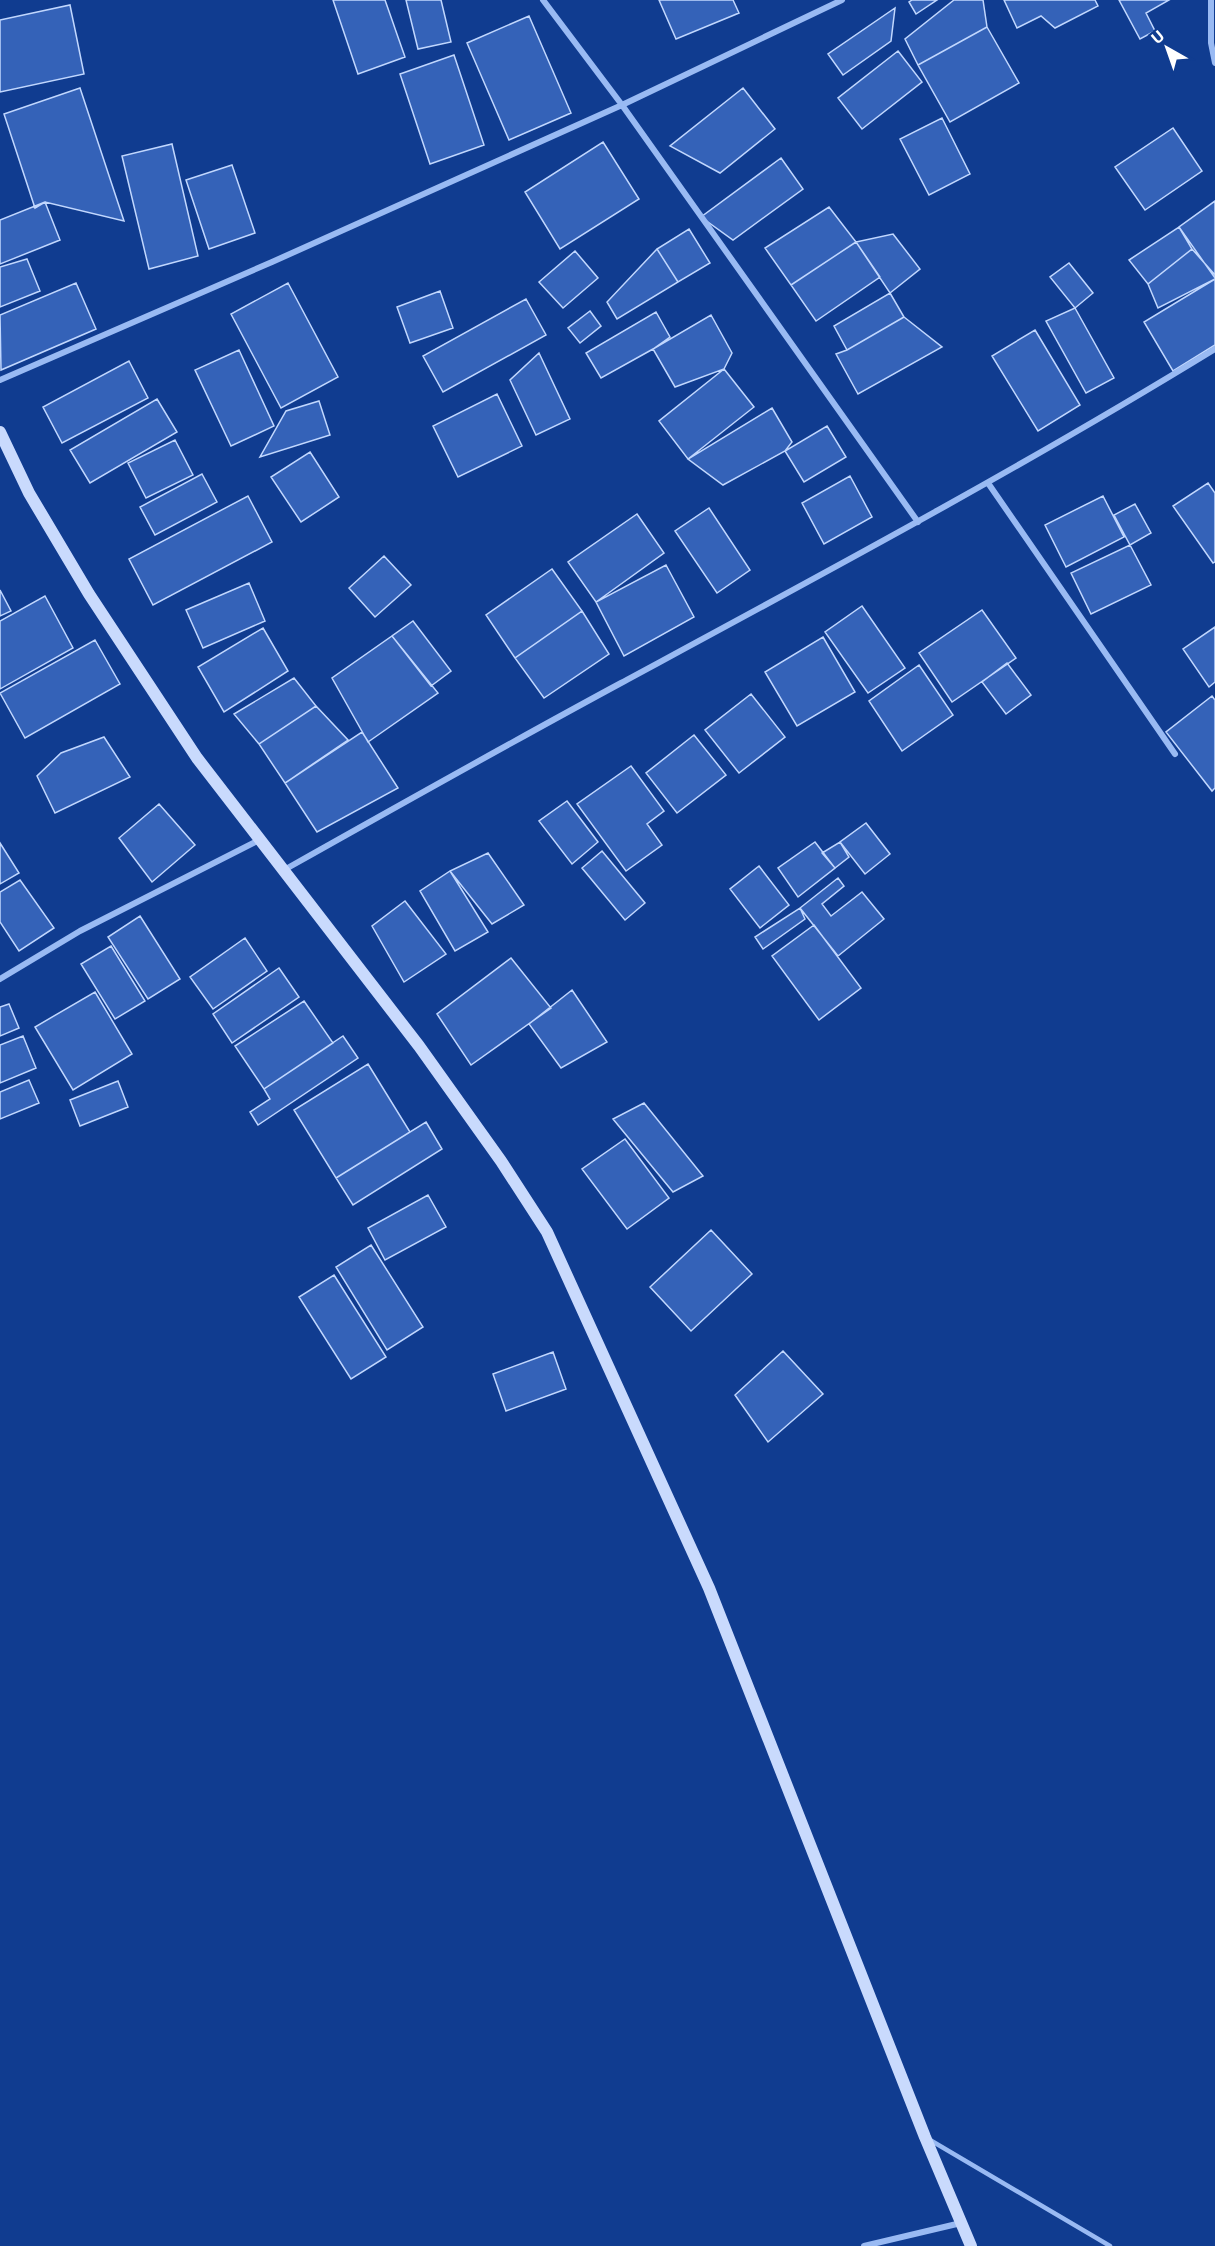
<svg xmlns="http://www.w3.org/2000/svg" width="1215" height="2246" font-family="'Exo 2',sans-serif">
<style>
.building{fill:#3462b8;stroke:#c1d7fe;stroke-width:1.5}
.lines{fill:none;stroke-linecap:round;stroke-linejoin:round}
.lane{stroke:#99baf3;stroke-width:4.5}
.street{stroke:#99baf3;stroke-width:6}
.secondary{stroke:#c9dafd;stroke-width:12}
</style>
<rect width="100%" height="100%" fill="#103c90"/>
<path class="building" d="M333 0H385L405 57 358 74Z
M406 0H441L451 42 418 49Z
M659 0H733L739 13 676 39Z
M912 0H937L916 14 909 2Z
M954 0H983L987 27 918 65 905 39Z
M1004 0H1095L1098 6 1055 28 1041 16 1017 28Z
M1119 0H1169L1146 13 1155 31 1140 39Z
M70 5 84 74 0 92V20Z
M895 8 891 41 843 75 828 54Z
M529 16 571 113 509 140 467 43Z
M987 27 1019 83 950 122 918 65Z
M898 51 922 82 862 129 838 98Z
M454 55 484 145 430 164 400 74Z
M80 88 124 221 45 202 35 208 4 114Z
M743 88 775 129 720 173 670 146Z
M942 118 970 174 929 195 900 139Z
M1173 128 1202 171 1145 210 1115 167Z
M603 142 639 199 560 249 525 192Z
M172 144 198 256 149 269 122 156Z
M781 158 803 189 733 240 701 217Z
M232 165 255 233 209 249 186 180Z
M1215 201V278L1179 227Z
M45 202 60 240 0 264V220Z
M829 207 856 242 791 285 765 248Z
M1179 227 1192 249 1148 284 1129 260Z
M689 229 710 263 678 282 657 249Z
M893 234 920 269 890 293 856 242Z
M856 242 880 277 816 321 791 285Z
M657 249 678 282 617 319 607 302Z
M1192 249 1215 275V279L1158 308 1148 284Z
M575 251 598 278 563 308 539 282Z
M27 259 40 291 0 307V267Z
M1069 263 1093 293 1075 308 1050 277Z
M1215 279V345L1173 371 1144 322Z
M76 283 96 329 1 370 0 315Z
M288 283 338 377 281 408 231 314Z
M440 291 453 328 410 343 397 307Z
M890 293 904 317 847 350 834 326Z
M526 299 546 335 443 392 423 356Z
M1075 308 1114 378 1086 393 1046 321Z
M590 311 601 326 580 343 568 328Z
M656 312 670 337 653 349 601 378 586 353Z
M711 315 732 353 724 369 675 387 653 349Z
M904 317 942 347 858 394 836 354 847 350Z
M1035 330 1080 405 1038 431 992 356Z
M239 350 274 426 231 446 195 370Z
M539 353 570 419 536 435 510 380Z
M129 361 148 398 62 443 43 407Z
M724 369 754 407 688 459 659 421Z
M497 394 522 446 458 477 433 426Z
M157 399 177 432 90 483 70 450Z
M319 401 330 435 260 457 286 411Z
M772 408 792 442 785 451 723 485 688 459Z
M827 426 846 457 804 482 785 451Z
M175 440 193 475 146 498 128 463Z
M310 452 339 497 301 522 271 477Z
M202 474 217 502 155 535 140 507Z
M850 476 872 517 824 544 802 503Z
M1208 483 1215 493V562L1213 563 1173 506Z
M248 496 272 542 153 605 129 559Z
M1103 496 1124 537 1066 567 1045 525Z
M1135 504 1151 533 1130 545 1114 515Z
M709 508 750 570 717 593 675 531Z
M637 514 664 553 596 602 568 562Z
M1130 545 1151 585 1091 614 1071 573Z
M384 556 411 585 375 617 349 588Z
M666 565 694 617 624 656 596 602Z
M552 569 582 611 515 658 486 615Z
M249 583 265 621 203 648 186 610Z
M0 590 11 611 0 616Z
M45 596 73 648 0 689V621Z
M862 606 905 668 868 693 825 632Z
M982 610 1016 658 952 702 919 653Z
M582 611 609 654 544 698 515 658Z
M413 621 451 671 431 686 392 636Z
M1215 627V682L1209 687 1183 649Z
M263 628 288 671 224 712 198 667Z
M392 636 438 693 368 742 332 678Z
M823 637 855 692 797 726 765 672Z
M95 640 120 684 25 738 0 693Z
M1007 663 1031 695 1006 714 982 682Z
M919 665 953 715 902 751 869 701Z
M294 678 316 706 259 744 234 714Z
M751 694 785 737 739 773 705 730Z
M1212 696 1215 700V788L1212 791 1166 732Z
M316 706 348 740 285 783 259 744Z
M362 732 398 788 317 832 285 783Z
M694 735 726 775 677 813 646 773Z
M104 737 130 777 55 813 37 776 61 753Z
M631 766 664 811 647 824 662 845 626 871 577 804Z
M567 801 598 842 572 864 539 821Z
M159 804 195 845 152 882 119 838Z
M866 823 890 854 865 874 840 842Z
M815 842 835 868 798 897 778 868Z
M840 842 849 857 835 868 822 853Z
M0 843 19 873 0 884Z
M602 851 645 903 625 920 582 868Z
M488 853 524 905 492 924 450 871Z
M759 866 789 905 760 928 730 889Z
M450 871 488 932 455 951 420 891Z
M838 878 844 886 822 904 831 916 862 892 884 919 838 956 800 908Z
M20 880 54 928 19 951 0 922V892Z
M405 901 446 954 404 982 372 926Z
M800 908 805 919 763 949 755 937Z
M140 916 180 979 148 999 108 937Z
M814 925 861 988 819 1020 772 956Z
M245 938 267 971 213 1009 190 977Z
M111 946 145 1001 115 1019 81 964Z
M511 958 551 1008 471 1065 437 1014Z
M279 968 299 997 232 1043 213 1014Z
M572 990 607 1042 561 1068 529 1024Z
M95 992 132 1054 73 1090 35 1027Z
M304 1001 333 1043 264 1089 235 1046Z
M9 1004 19 1028 0 1036V1007Z
M23 1036 36 1068 0 1083V1045Z
M343 1036 358 1058 258 1125 250 1112 270 1099 264 1089Z
M368 1064 410 1132 336 1178 294 1110Z
M29 1080 39 1103 0 1119V1092Z
M118 1081 128 1107 80 1126 70 1100Z
M644 1103 703 1176 673 1192 613 1119Z
M426 1122 442 1149 353 1205 336 1178Z
M625 1139 669 1198 627 1229 582 1169Z
M428 1195 446 1227 385 1260 368 1228Z
M711 1230 752 1274 691 1331 650 1287Z
M371 1245 423 1327 387 1350 336 1267Z
M334 1275 386 1357 351 1379 299 1297Z
M783 1351 823 1394 768 1442 735 1395Z
M553 1352 566 1389 506 1411 493 1374Z"/>
<g class="lines">
<path class="lane" d="M930 2140 1110 2246"/>
<path class="street" d="M543 0 622 105 918 522
M1211 0V43L1215 63
M0 380 272 262 622 105 842 0
M988 483 1175 754
M284 870C396 807 508 744 621 683 821 575 1021 468 1215 349
M0 979 80 931 261 839
M864 2246 961 2223"/>
<path class="secondary" d="M0 432 29 493 89 594 197 758 419 1046 501 1161 547 1232 709 1588 925 2137 971 2246"/>
</g>
<g transform="translate(1167 48) rotate(320)" stroke="#103c90" stroke-width="4.5" paint-order="stroke">
<path d="M0-4.5L10 22L0 15L-10 22Z" fill="#ffffff"/>
<text y="-9" font-size="16" font-weight="bold" text-anchor="middle" fill="#ffffff">U</text>
</g>
</svg>
